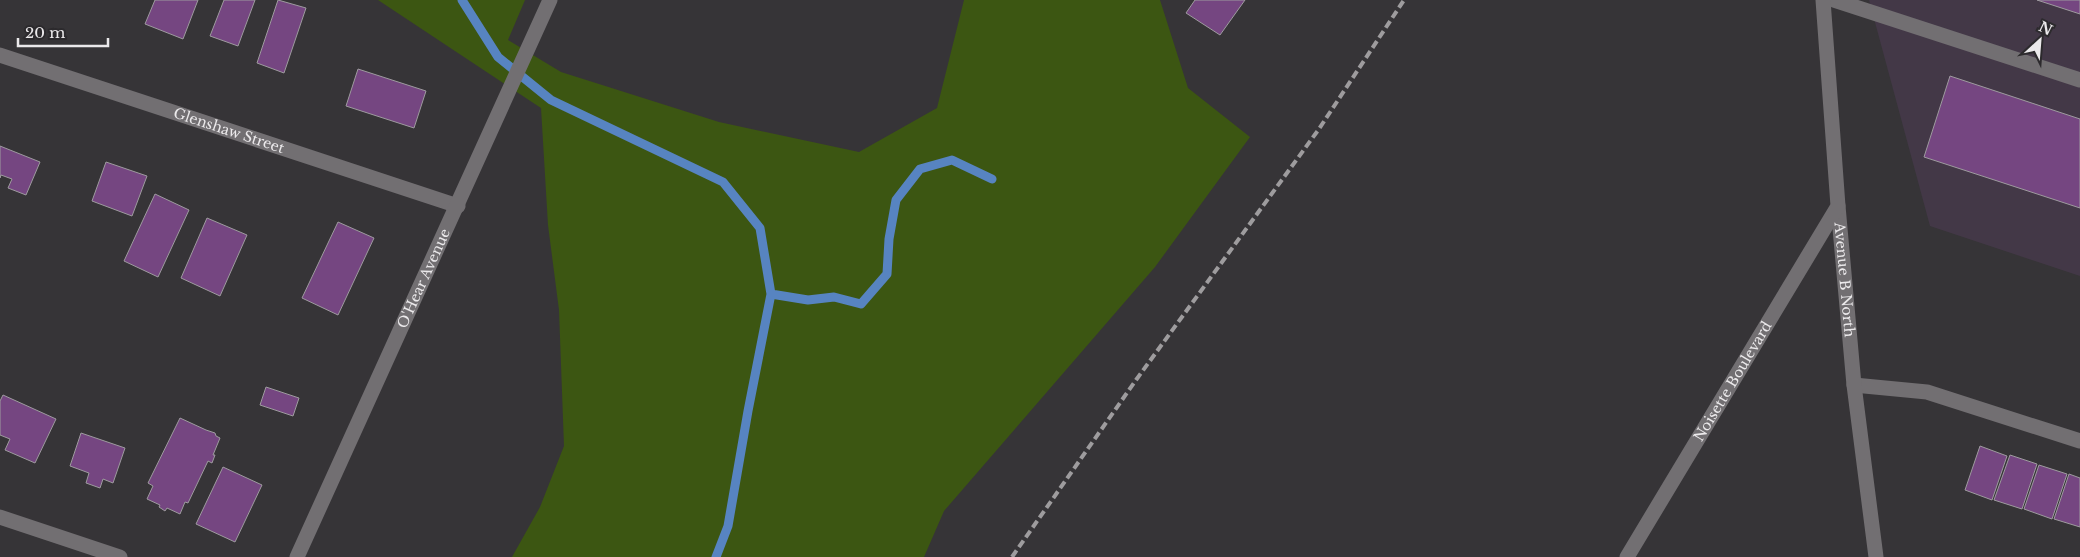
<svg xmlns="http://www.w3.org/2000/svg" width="2080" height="557" font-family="'Libre Baskerville',serif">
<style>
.industrial{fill:#433847}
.green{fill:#3c5612}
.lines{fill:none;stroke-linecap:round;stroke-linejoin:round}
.stream{stroke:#5784c1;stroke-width:9}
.building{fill:#754681;stroke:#9e9b9f}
.lane{stroke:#726f72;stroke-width:15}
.street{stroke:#726f72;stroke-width:15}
.secondary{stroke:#726f72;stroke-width:15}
.rail{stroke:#9e9c9e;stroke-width:4;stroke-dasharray:8 4;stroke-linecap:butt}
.labels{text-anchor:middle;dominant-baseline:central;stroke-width:5;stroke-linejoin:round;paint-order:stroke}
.street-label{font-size:14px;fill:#ebe9eb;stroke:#2c2a2d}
</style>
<rect width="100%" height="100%" fill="#363437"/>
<path class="industrial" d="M1869 0H2080V276L1930 226Z"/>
<path class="green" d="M378 0H525L508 40 561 72 719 122 859 152 937 108 964 0H1160L1188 88 1250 137 1155 267 944 511 924 557H512L540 507 564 446 559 310 548 225 541 108Z"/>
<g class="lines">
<path class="stream" d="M462 0 498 57 551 100 723 182 760 228 771 294 748 411 728 526 716 557
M771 294 808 300 834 297 861 304 887 274 889 239 896 200 920 169 952 160 992 179"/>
</g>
<path class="building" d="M155 0H198L183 39 145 24Z
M224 0H255L238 46 210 36Z
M278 0 306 8 284 73 257 63Z
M1195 0H1245L1220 35 1186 13Z
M2037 0H2080V14Z
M358 69 426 91 414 128 346 106Z
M1950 76 2080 119V208L1924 157Z
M0 146 40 162 26 195 8 188 12 179 1 175 0 178Z
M106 162 147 176 132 216 92 201Z
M155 194 189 210 158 277 124 261Z
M207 218 247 235 220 296 181 278Z
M338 222 374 238 338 315 302 298Z
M266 387 299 398 293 416 260 405Z
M3 395 56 419 35 463 5 450 10 439 0 435V401Z
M180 418 206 430 215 433 216 436 220 438 213 455H215L212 463 208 461 188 503 185 502 180 514 167 508 165 511 159 507 160 505 147 499 153 486 148 483Z
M81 433 125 448 113 483 103 479 100 488 86 483 89 473 70 466Z
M1980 446 2007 456 1992 500 1965 490Z
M2010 455 2037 464 2022 509 1994 500Z
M2039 465 2067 474 2052 519 2024 509Z
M223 467 262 485 235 542 196 524Z
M2069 474 2080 478V527L2054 519Z"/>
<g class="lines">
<path class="lane" d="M1834 0 2080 80
M1854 385 1927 392 2080 441"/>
<g class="street">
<path id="s1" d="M0 55 458 206"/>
<path id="s2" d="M1838 206 1854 385 1876 557"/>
<path d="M0 517 120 557"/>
<path id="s3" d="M297 557 550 0"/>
</g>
<path class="secondary" id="s4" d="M1627 557 1838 206 1823 0"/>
<path class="rail" d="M1012 557 1136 380 1319 129 1404 0"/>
</g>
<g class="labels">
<g class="street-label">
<text stroke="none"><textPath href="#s1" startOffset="241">Glenshaw Street</textPath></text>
<text stroke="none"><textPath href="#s3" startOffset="306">O'Hear Avenue</textPath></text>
<text stroke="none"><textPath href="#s2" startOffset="74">Avenue B North</textPath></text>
<text stroke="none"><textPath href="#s4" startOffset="205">Noisette Boulevard</textPath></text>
</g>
</g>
<g transform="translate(2040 40) rotate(26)" stroke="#2c2a2d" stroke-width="4" paint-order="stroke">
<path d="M0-4L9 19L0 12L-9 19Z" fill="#ebe9eb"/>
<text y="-8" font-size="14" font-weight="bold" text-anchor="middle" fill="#ebe9eb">N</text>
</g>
<path d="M18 38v8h90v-8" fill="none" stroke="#ebe9eb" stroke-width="2.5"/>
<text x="25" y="38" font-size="15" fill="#ebe9eb" stroke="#2c2a2d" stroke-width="4" paint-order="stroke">20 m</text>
</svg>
